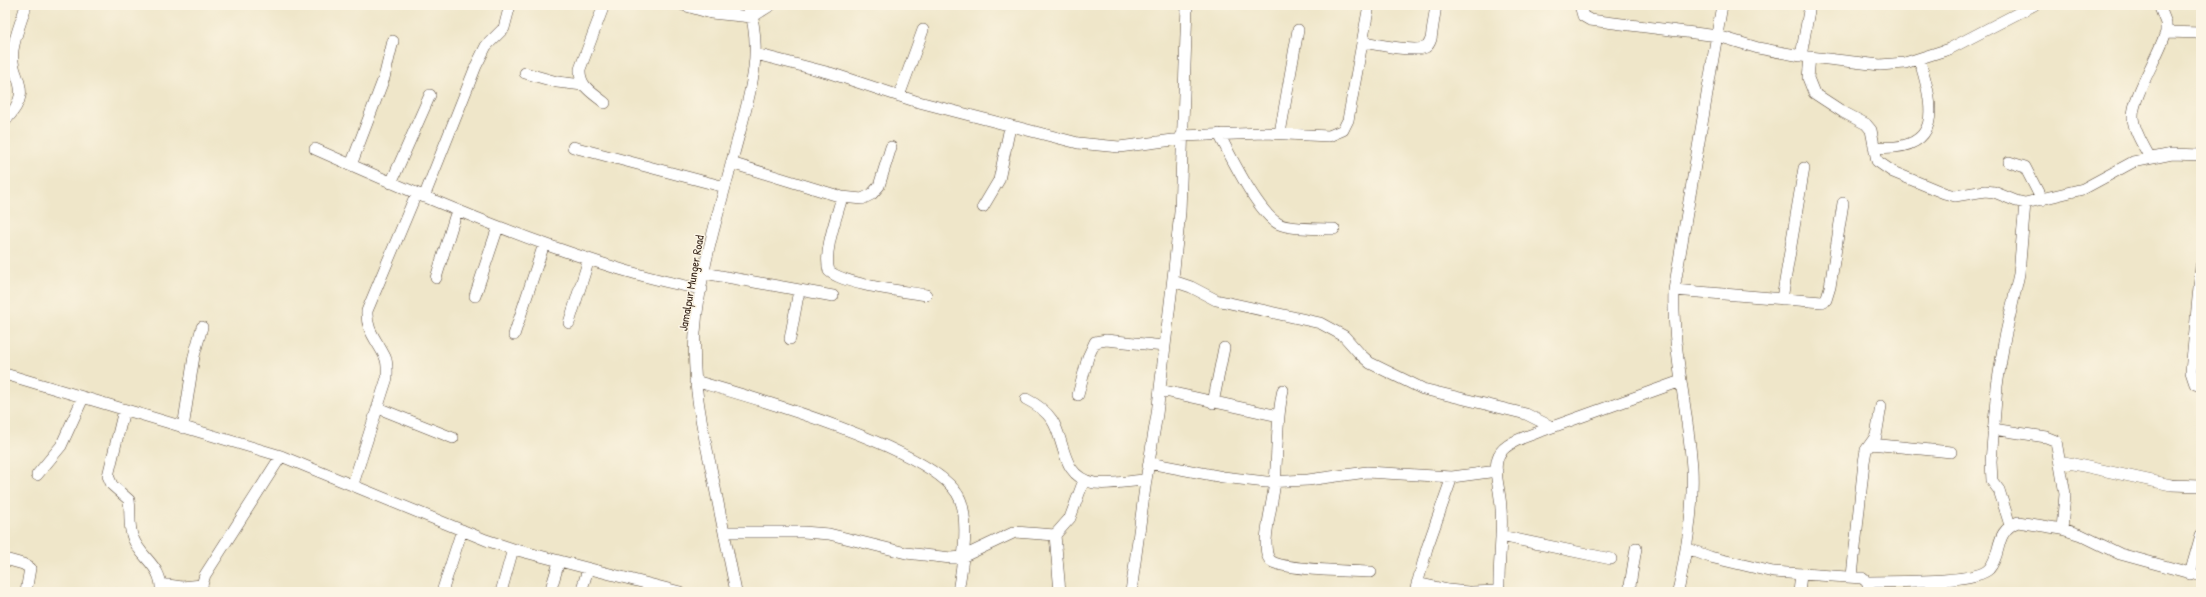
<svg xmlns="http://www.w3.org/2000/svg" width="2206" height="597" font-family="'Patrick Hand',sans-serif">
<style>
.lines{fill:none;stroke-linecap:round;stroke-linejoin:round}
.minor-casing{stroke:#564638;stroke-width:12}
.minor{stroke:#fff;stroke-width:11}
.labels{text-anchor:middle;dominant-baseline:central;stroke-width:3;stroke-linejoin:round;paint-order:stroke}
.street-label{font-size:12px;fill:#3b2a1e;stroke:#fcf5e5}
</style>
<rect width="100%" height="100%" fill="#fcf5e5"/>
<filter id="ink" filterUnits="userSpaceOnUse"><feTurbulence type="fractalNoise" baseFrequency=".025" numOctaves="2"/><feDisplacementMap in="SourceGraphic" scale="8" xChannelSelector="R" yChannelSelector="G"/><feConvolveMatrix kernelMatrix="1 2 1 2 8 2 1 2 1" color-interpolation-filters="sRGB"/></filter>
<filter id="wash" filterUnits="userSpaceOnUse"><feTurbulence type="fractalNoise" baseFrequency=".012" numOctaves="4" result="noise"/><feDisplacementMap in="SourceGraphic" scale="16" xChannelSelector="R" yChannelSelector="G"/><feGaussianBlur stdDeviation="0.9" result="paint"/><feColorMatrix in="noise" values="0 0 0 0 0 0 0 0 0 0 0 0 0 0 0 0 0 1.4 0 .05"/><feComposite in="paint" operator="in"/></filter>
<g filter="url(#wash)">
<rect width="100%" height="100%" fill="#efe6c9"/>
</g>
<g filter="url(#ink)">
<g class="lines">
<defs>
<path id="minor" d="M604 5 580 69C579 87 593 93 605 103
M683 5 711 13 752 17 771 5
M1580 5 1583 16 1590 20 1718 36 1758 48 1801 56 1880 65 1905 63 1949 49 2034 5
M2166 32 2201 33
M1363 42C1377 44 1414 53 1426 47 1429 45 1430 42 1431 39L1436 5
M756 54 830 73 915 101 1078 143 1119 147 1181 139
M1801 56 1810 5
M1810 57 1808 78 1814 93 1843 112 1866 124 1871 130 1877 161 1893 172 1944 193 1955 196 1985 191 1994 192 2016 201 2025 203 2083 189 2133 162 2172 154 2201 155
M525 73 557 82 583 85
M899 96 923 30
M5 121C37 86 9 81 13 50 15 35 22 20 26 5
M1280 133 1298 30
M1219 134C1230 155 1258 213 1279 224 1291 230 1319 228 1334 229
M1181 136 1264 133 1329 136 1343 130 1348 120 1369 5
M573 147 725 187
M1874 147C1943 153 1935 108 1919 59
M315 149C394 184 472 218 553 247 602 264 650 280 702 289
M2150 158C2144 146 2134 132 2133 118 2132 97 2159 55 2166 32V23L2159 5
M2009 162 2025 167 2042 200
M731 163 842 197 862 199 872 194 879 186 891 147
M351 165 384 78 393 41
M391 183 430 95
M424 197 476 66 486 46 504 28 510 5
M842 197C837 216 823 252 829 271 845 285 903 291 926 295
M983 207 999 180 1010 127
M2201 266 2191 372 2195 384 2201 386
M704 273 833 296
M436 278 457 210
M1173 281 1191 287 1216 300 1320 323 1344 336 1360 354 1370 363 1423 389 1526 414 1552 427
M1674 290 1822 302 1826 300 1830 287 1843 203
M475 296 498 227
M1782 299 1804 168
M569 323 589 259
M514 335 544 244
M790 339 799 290
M5 374 281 456 486 540 513 549 680 592
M695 381C748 396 940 450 960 499 970 523 962 567 958 592
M1160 390 1279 416
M1283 390C1276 419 1278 450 1275 481 1273 501 1267 521 1266 541 1266 547 1266 557 1271 561 1282 570 1353 571 1371 572
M1078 395 1088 357 1095 342 1106 340 1164 346
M1026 399C1036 404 1046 411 1052 420 1066 441 1060 476 1094 483 1110 485 1129 481 1146 480
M1213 403 1224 348
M378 408 453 438
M124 410 108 476 112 485 129 500C131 513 128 526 133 538 141 559 163 566 161 592
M183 428 194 356 202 327
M1993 429 2046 437 2056 441 2065 494 2062 529
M1871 444 1951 452
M2060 461 2171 485 2201 486
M1149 463 1223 477 1266 482 1308 480 1367 472 1452 477 1497 471
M37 475 61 446 83 398
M353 484 387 378C387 371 388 363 385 357 377 340 366 331 367 311L416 194
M2010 525 1999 490 1992 481 1991 462 1997 386 2004 342 2019 274 2025 203
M724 532H803L829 534 906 553 951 558 962 557 1015 532 1055 535 1070 518 1084 480
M1055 535 1060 592
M1501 536 1611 559
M1686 548 1710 557 1773 572 1862 578 1867 582 1870 592
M5 559 23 564 30 568 26 592
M2190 574 2201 535
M1852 576 1864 462 1866 450 1876 436 1881 406
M1867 582C1890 581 1975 584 1989 569 2003 553 1993 532 2018 522L2062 529 2081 535 2120 554 2201 576
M1417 583 1448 590 1468 592
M161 584 182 587 202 585
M203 592 202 585 205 575 281 456
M442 592 462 530
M501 592 513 549
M550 592 559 562
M581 592 588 569
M736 592C728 551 719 509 711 468 701 423 692 379 695 333 699 275 717 218 732 161 744 112 767 56 748 5
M1131 592 1146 480 1157 414 1174 269 1180 212 1187 5
M1415 592 1427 548 1452 477
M1472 592 1499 591
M1499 592C1498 558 1505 524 1499 491 1497 480 1494 465 1499 455 1505 442 1529 436 1541 431L1681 381
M1629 592 1636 548
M1678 592C1686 552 1694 510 1692 468 1688 409 1672 350 1674 290L1722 5
M1799 592 1801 575"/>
</defs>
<use href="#minor" class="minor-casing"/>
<use href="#minor" class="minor"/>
</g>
</g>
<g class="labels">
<g class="street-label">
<text transform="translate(691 283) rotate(-80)">Jamalpur Munger Road</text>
</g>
</g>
<rect width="2206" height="597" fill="none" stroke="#fcf5e5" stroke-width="20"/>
</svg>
